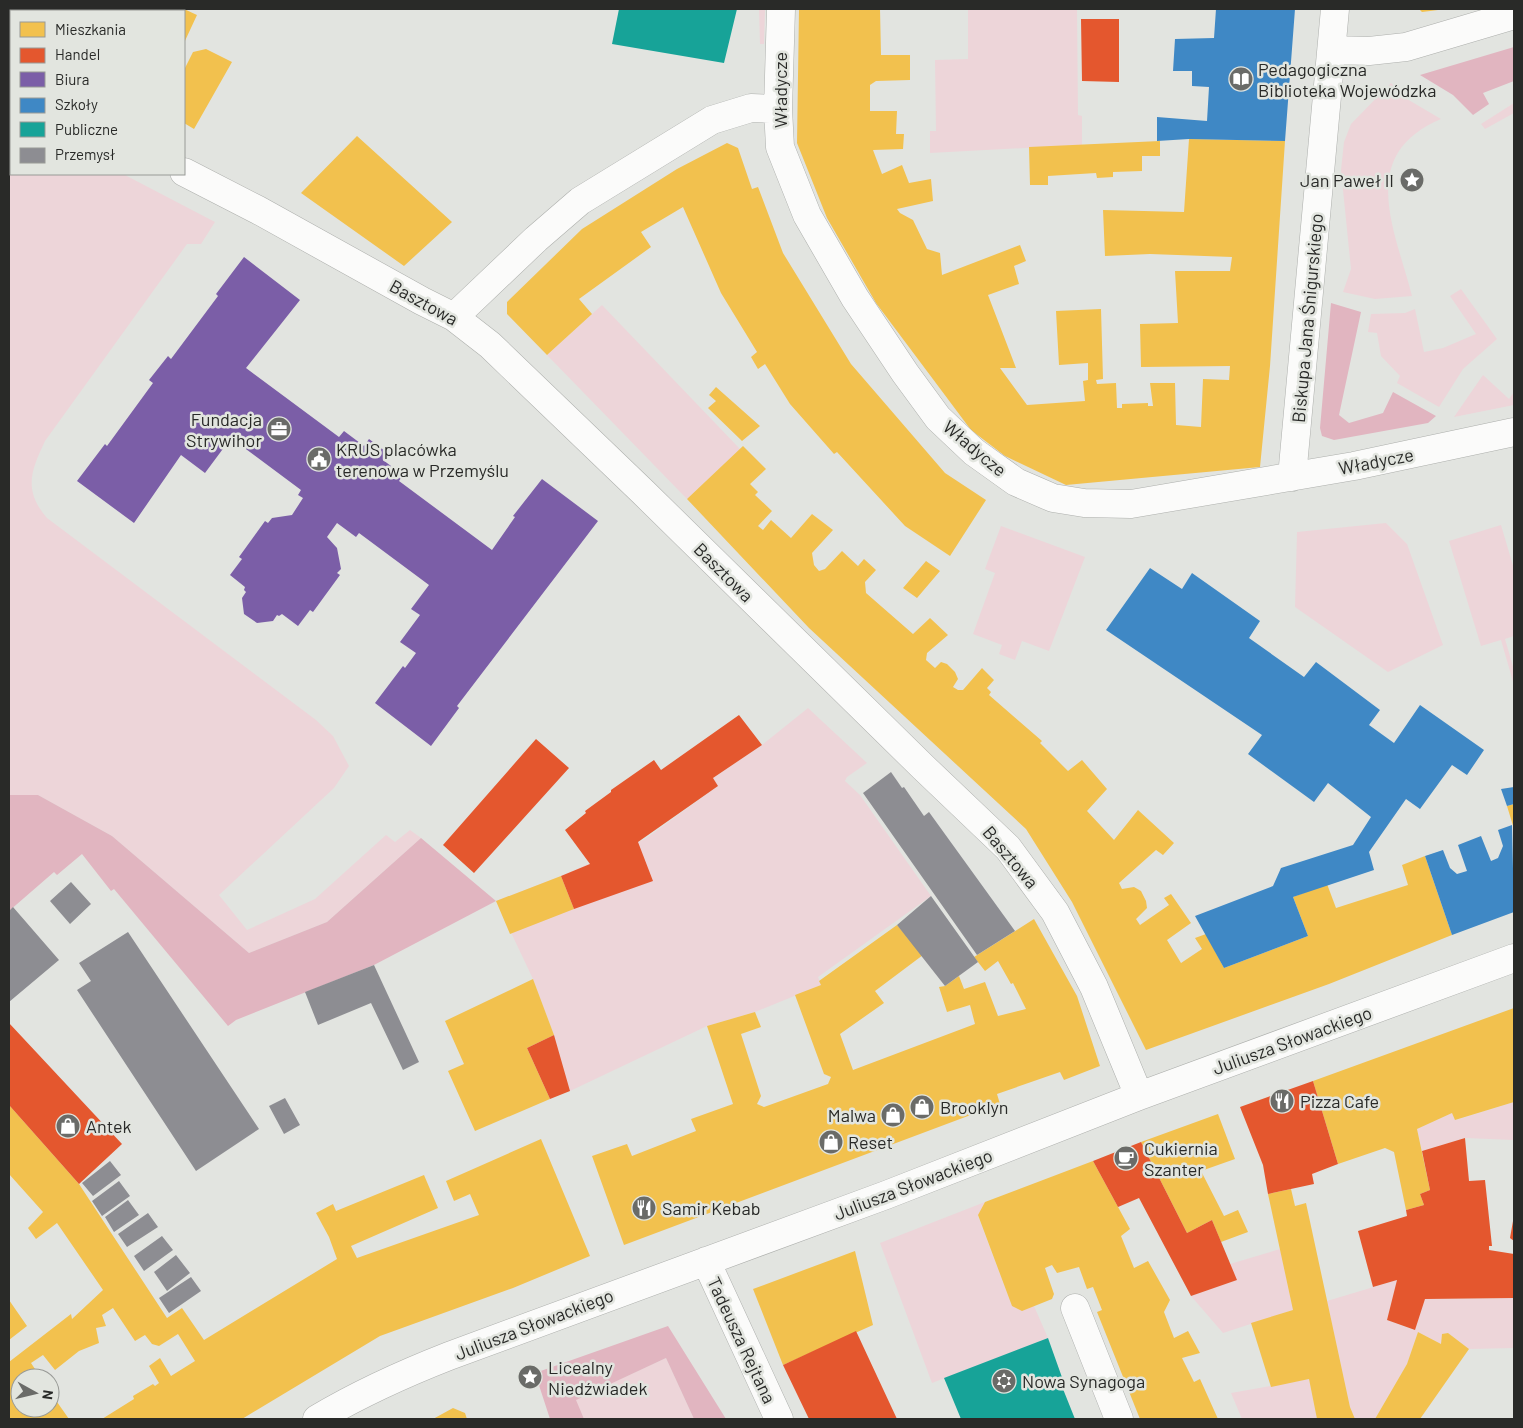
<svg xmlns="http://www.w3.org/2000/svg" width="1523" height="1428" font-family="Barlow,sans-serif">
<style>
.green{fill:#edd5d9}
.forest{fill:#e1b5c0}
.homes{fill:#f2c14e}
.shops{fill:#e4572e}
.offices{fill:#7b5ea7}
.schools{fill:#3f88c5}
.public{fill:#17a398}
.industry{fill:#8d8d92}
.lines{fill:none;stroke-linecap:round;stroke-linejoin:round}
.minor-casing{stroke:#adafac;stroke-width:29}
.minor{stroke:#fbfbfa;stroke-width:28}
.labels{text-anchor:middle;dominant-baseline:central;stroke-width:5;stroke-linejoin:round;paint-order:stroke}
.poi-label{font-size:18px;fill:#292a28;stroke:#e2e5df;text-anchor:start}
.street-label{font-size:18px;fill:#292a28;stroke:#e2e5df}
</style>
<rect width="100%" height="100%" fill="#e2e4e0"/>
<path class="green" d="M759 9H765L764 44H760Z
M968 9H1077L1078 115 1082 116V145L930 153V131H936L935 60 968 59Z
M1391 83 1407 99 1441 119C1356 155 1395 229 1412 296L1375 299 1343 292 1351 269 1341 170 1344 142 1351 124Z
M1514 103V113L1485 129 1481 124Z
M11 155V174H123L215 222 201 244H187L45 441C31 471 23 490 47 518L316 720 333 736 349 766 334 788 219 895 247 930 315 899 386 835 395 842 410 830 421 838 327 922 249 953 112 836 38 795H9V157Z
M1461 289 1497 339 1463 369 1439 407 1397 383 1400 376 1381 356 1377 333 1368 332 1371 314 1405 313 1415 309 1424 352 1443 348 1476 334 1450 296Z
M602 305 740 449 687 499 547 355Z
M1483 375 1509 399 1514 392V405L1454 417Z
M1386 523 1407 544 1443 645 1388 672 1295 607 1297 532Z
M1501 525 1514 569V636L1505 639 1514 670V685L1501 640 1481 646 1449 541Z
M1001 526 1085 557 1049 651 1022 641 1015 660 999 654 1002 645 973 634 995 573 985 569Z
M808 708 867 763 847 777 845 781 860 795 931 896 818 977 821 985 755 1012 707 1026 570 1091 554 1035 533 979 496 901 561 876 645 839 718 786 713 778 762 745Z
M1514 1102V1140L1465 1138 1422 1151 1417 1129 1452 1113 1456 1120Z
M985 1202 978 1216 1012 1306H1034L1048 1338 932 1383 880 1243Z
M1280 1249 1293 1310 1223 1333 1191 1296 1236 1280 1230 1264Z
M1397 1280 1387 1320 1414 1330 1425 1299 1514 1298V1348L1469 1349 1448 1333 1442 1334 1441 1344 1418 1332 1407 1364 1375 1419H1355L1350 1407 1327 1301Z
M666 1358 694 1419H584L575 1400Z
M1309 1379 1317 1419H1242L1231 1393Z"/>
<path class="forest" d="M1514 47V81L1483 93 1489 104 1473 115 1453 95 1420 75Z
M1331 303 1361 312 1339 415 1349 423 1383 413 1393 392 1436 416 1428 423 1334 440 1322 436 1320 428Z
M9 795H38L112 836 249 953 327 922 421 838 496 901 374 965 236 1020 228 1026 114 889 111 891 82 854 57 875 54 872 9 911Z
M668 1326 726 1419H694L666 1358 576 1400 584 1419H550L535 1373Z"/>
<path class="homes" d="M11 9H49L56 11H11Z
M184 9 197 15 184 43 183 11Z
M799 9H880L881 55H910V80L876 81 870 85V111H897L896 134H904L903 149 873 150 882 174 902 165 909 183 931 179 933 201 897 209 900 213 913 220 927 249 940 253 942 275 1020 245 1026 261 1014 266 1019 284 988 295 1016 368H1000L1027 405 1085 401 1083 381 1088 380V363L1059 365 1056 311 1101 309 1103 379 1096 380 1097 384 1116 383 1117 408H1122V404L1148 403V406H1153L1150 383H1175L1176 425 1201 427 1203 379 1229 380 1230 366 1141 367 1140 324 1178 323 1175 271H1230L1232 257 1150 254 1105 256 1103 210 1184 212 1189 139 1285 141 1270 366 1260 467 1066 485 1005 456 971 430 876 303 827 218 797 143Z
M1419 9H1446L1422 12Z
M11 12V63L9 62V19Z
M206 49 232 62 194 129 184 123V70L193 52Z
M357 136 452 222 404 266 301 193Z
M1160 141V156H1142V171L1113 172V177L1097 178 1096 173 1048 176V185H1030L1029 147Z
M727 143 738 148 752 189 758 187 783 253 851 364 945 473 986 500 950 556 905 526 837 452 834 454 790 404 765 364 758 369 751 357 757 352 721 293 683 207 641 232 651 247 579 299 592 314 547 355 507 314V302L582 229 677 169Z
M716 387 760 426 742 441 708 408 716 401 709 395Z
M743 446 766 469 750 484 758 492 755 495 772 511 758 526 763 530 771 520 791 538 812 514 833 530 812 553 814 565 819 571 825 569 842 551 858 566 864 559 876 570 865 582 866 593 913 634 930 618 948 635 927 653 926 660 935 668 941 662 947 664 955 672 958 679 953 687 958 690H963L982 668 994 680 987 688 991 692 989 695 1042 741 1040 743 1068 771 1082 760 1107 789 1087 811 1114 840 1138 810 1174 843 1163 855 1156 850 1119 883 1122 889 1134 887 1141 891 1146 901 1147 908 1136 919 1140 925 1169 905 1164 898 1171 894 1191 923 1167 940 1181 963 1202 949 1195 938 1206 934 1224 968 1308 936 1293 897 1327 884 1336 908 1408 885 1402 865 1425 856 1452 935 1329 984 1146 1050 1072 902 1026 829 809 628 687 499Z
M926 561 940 571 917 598 903 588Z
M1514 804V829L1507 806Z
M561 876 574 909 510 934 496 901Z
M1034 919 1077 996 1100 1066 1064 1080 1060 1072 997 1094 1000 1104 624 1245 592 1156 627 1144 632 1156 696 1131 691 1119 733 1104 707 1026 755 1012 761 1027 741 1034 761 1096 757 1104 764 1107 828 1084 831 1077 824 1074 795 995 821 985 819 981 897 925 923 955 875 991 884 1003 840 1034 853 1070 975 1024 970 1005 947 1012 939 987 945 986 959 976 964 989 985 982 998 1016 1026 1009 1013 983 1011 984 998 961 985 971 974 957Z
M533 979 554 1035 527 1048 550 1099 475 1131 448 1071 464 1064 445 1021Z
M1514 1008V1102L1455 1120 1452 1113 1417 1129 1430 1190 1420 1194 1424 1205 1406 1210 1394 1152 1385 1148 1338 1164 1313 1081Z
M9 1105 79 1184 167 1318 182 1308 204 1340 337 1259 329 1237 316 1213 333 1204 336 1211 424 1175 438 1208 351 1246 357 1258 479 1215 470 1194 454 1201 446 1181 541 1139 590 1256 513 1288 380 1336 242 1419H102L134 1399 133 1396 153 1384 155 1386 159 1383 149 1366 160 1358 171 1376 195 1361 178 1334 159 1346 152 1344 145 1335 135 1341 113 1308 102 1315 106 1326 96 1328 99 1343 79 1351 55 1370 43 1355 31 1363 41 1378H20V1408H50V1392L69 1419H9V1362L71 1314 72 1319 103 1290 57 1223 36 1239 28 1228 43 1212 9 1174Z
M1218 1114 1235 1159 1201 1171 1224 1216 1238 1210 1248 1232 1221 1242 1212 1220 1187 1233 1141 1142Z
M1093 1161 1130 1229 1121 1236 1134 1268 1148 1261 1170 1300 1164 1312 1174 1338 1188 1331 1200 1353 1182 1358 1194 1382 1200 1379 1218 1419H1140L1097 1312 1102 1310 1093 1287 1087 1289 1079 1267 1057 1273 1052 1265 1045 1268 1054 1294 1052 1299 1022 1311 1012 1306 978 1215 985 1202Z
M1291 1189 1295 1206 1306 1203 1350 1407 1355 1419H1317L1309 1379 1271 1387 1251 1323 1293 1310 1268 1194Z
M855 1251 873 1325 783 1365 753 1289Z
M9 1300 27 1326 9 1340Z
M1418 1332 1441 1344 1442 1334 1448 1333 1469 1349 1420 1419H1375L1407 1364Z
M453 1408 465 1413 467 1419H433Z"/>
<path class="shops" d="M1081 19H1119V82L1082 81Z
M739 715 762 745 713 778 718 786 638 842 653 881 574 909 561 876 590 864 565 830 586 813 585 811 611 792V790L654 760 661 770Z
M536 739 569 768 474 873 443 845Z
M9 1023 122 1144 79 1184 9 1105Z
M554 1035 570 1091 550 1099 527 1048Z
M1313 1081 1338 1164 1312 1174 1314 1184 1268 1194 1263 1165 1240 1107Z
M1465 1138 1469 1181 1485 1180 1492 1246H1489V1250L1514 1254V1298L1425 1299 1415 1330 1387 1320 1397 1280 1373 1287 1358 1231 1407 1216 1406 1210 1424 1205 1420 1194 1430 1190 1422 1151Z
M1141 1142 1187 1233 1212 1220 1237 1280 1191 1296 1139 1198 1118 1207 1093 1161Z
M1513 1221H1514V1241L1510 1238Z
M856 1331 897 1419H809L783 1365Z"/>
<path class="offices" d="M244 257 300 300 246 368 339 437 344 431 364 446 369 439 388 453 383 460 403 475 399 481 492 550 515 517 513 516 542 479 598 521 457 706 459 708 431 746 375 703 403 666 405 668 416 653 400 642 420 615 411 609 429 585 359 533 356 537 337 523 327 537 337 548 341 569 337 573 340 575 313 612 310 610 298 626 282 614 279 616 277 615 273 621 257 623 244 614 242 598 246 592 244 590 245 587 230 575 242 559 239 557 265 521 268 523 272 518 292 515 303 498 298 495 301 490 231 438 205 473 181 455 134 523 77 481 105 444 107 446 153 383 149 380 168 356 171 359 218 296 216 294Z"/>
<path class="schools" d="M1216 9H1295L1285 141 1189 139 1157 141V117L1207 121 1209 87 1192 86V71H1173L1175 39 1214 38Z
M1150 568 1182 589 1192 573 1260 621 1249 638 1304 677 1316 662 1380 710 1369 725 1394 743 1420 705 1484 750 1467 775 1452 765 1420 809 1406 799 1369 852 1374 870 1293 897 1308 936 1224 968 1195 916 1273 886 1281 868 1353 845 1371 817 1328 783 1314 802 1248 754 1262 735 1106 630Z
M1514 787V804L1507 806 1501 789Z
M1512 825 1514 912 1452 935 1425 856 1443 850 1450 868 1457 874 1467 871 1458 845 1481 836 1491 861 1498 858 1503 846 1498 830Z"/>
<path class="public" d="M619 9H737L724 63 612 44Z
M1048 1338 1064 1383 1061 1384 1075 1419H961L944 1378Z"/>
<path class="industry" d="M891 772 902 788 904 787 924 816 929 812 1015 931 977 955 863 793Z
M71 882 91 904 70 924 50 901Z
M931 896 978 962 945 986 897 925Z
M13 907 59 960 9 1002V911Z
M128 932 259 1129 196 1171 77 990 91 981 79 963Z
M374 965 419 1062 403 1070 371 1003 318 1025 305 992Z
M285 1098 300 1125 284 1134 269 1106Z
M110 1161 121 1175 93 1196 82 1183Z
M119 1181 130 1196 102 1216 92 1201Z
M128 1200 139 1215 114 1232 105 1217Z
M148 1213 158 1227 127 1247 118 1234Z
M162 1236 173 1250 144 1271 134 1256Z
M176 1255 190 1273 167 1291 154 1272Z
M191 1277 201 1291 169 1313 159 1298Z"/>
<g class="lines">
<defs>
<path id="minor" d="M781 9 778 109 780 147 807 215 855 298 905 373 938 418 974 452 1016 482 1053 498 1084 503 1131 504 1354 466 1514 432
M1333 50 1369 51 1406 47 1514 15
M9 100 11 101
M184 172 258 210 422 301 454 317 490 345 643 492 923 767 1008 848 1055 912 1094 987 1139 1096
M454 317 536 239 580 201 712 120 751 108 778 109
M1292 477 1335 9
M706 1261 779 1419
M1075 1308 1119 1419
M317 1419C359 1394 403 1374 449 1356L886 1195 1139 1096 1514 958"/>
</defs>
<use href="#minor" class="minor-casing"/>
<use href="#minor" class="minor"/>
</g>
<defs>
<symbol id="library-disc" viewBox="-11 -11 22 22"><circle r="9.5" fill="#6a6b68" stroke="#e2e5df"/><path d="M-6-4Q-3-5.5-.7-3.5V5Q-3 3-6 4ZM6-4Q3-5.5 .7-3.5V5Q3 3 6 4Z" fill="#fff"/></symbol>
<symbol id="sight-disc" viewBox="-11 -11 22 22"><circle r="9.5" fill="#6a6b68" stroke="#e2e5df"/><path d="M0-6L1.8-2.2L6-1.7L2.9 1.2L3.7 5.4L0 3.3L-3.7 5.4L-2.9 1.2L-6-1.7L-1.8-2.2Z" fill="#fff"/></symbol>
<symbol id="office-disc" viewBox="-11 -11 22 22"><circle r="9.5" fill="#6a6b68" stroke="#e2e5df"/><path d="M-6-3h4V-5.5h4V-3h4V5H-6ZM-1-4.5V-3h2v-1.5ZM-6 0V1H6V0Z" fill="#fff"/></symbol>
<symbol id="civic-disc" viewBox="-11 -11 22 22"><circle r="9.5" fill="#6a6b68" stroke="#e2e5df"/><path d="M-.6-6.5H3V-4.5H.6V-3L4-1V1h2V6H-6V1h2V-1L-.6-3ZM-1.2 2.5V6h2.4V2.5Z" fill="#fff"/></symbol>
<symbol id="restaurant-disc" viewBox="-11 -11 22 22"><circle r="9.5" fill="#6a6b68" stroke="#e2e5df"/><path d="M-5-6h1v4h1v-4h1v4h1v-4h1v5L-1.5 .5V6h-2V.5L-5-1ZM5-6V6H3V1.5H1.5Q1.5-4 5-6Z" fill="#fff"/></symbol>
<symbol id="shop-disc" viewBox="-11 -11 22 22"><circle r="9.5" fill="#6a6b68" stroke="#e2e5df"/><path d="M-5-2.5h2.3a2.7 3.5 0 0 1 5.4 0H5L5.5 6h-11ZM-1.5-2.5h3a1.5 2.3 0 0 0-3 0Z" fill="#fff"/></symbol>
<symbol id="cafe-disc" viewBox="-11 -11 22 22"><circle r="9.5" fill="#6a6b68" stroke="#e2e5df"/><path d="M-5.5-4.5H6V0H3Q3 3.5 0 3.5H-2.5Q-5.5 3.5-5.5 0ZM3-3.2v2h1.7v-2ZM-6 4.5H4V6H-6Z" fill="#fff"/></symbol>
<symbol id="synagogue-disc" viewBox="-11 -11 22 22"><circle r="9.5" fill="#6a6b68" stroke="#e2e5df"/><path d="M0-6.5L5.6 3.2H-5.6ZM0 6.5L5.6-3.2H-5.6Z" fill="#fff"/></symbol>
</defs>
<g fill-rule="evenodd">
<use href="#library-disc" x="1227" y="65" width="28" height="28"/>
<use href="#sight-disc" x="1398" y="166" width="28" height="28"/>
<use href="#office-disc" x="265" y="415" width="28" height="28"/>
<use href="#civic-disc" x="305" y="445" width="28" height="28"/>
<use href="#restaurant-disc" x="1268" y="1087" width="28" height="28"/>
<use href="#shop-disc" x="908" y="1093" width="28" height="28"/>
<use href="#shop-disc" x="879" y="1101" width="28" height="28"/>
<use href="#shop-disc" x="54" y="1112" width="28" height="28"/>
<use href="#shop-disc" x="817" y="1128" width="28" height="28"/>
<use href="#cafe-disc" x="1112" y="1144" width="28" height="28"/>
<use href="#restaurant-disc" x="630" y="1194" width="28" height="28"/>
<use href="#sight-disc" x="516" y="1363" width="28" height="28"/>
<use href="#synagogue-disc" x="990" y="1367" width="28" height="28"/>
</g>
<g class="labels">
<g class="poi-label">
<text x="1258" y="69">Pedagogiczna<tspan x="1258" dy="21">Biblioteka Wojewódzka</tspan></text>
<text x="1394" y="180" text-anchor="end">Jan Paweł II</text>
<text x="262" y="419" text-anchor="end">Fundacja<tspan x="262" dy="21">Strywihor</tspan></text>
<text x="336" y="449">KRUS placówka<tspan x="336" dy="21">terenowa w Przemyślu</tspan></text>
<text x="1300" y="1101">Pizza Cafe</text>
<text x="940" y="1107">Brooklyn</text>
<text x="876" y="1115" text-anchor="end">Malwa</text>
<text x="86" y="1126">Antek</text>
<text x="848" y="1142">Reset</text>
<text x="1144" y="1148">Cukiernia<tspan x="1144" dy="21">Szanter</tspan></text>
<text x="662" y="1208">Samir Kebab</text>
<text x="548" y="1367">Licealny<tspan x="548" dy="21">Niedźwiadek</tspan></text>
<text x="1022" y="1381">Nowa Synagoga</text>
</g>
<g class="street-label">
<text transform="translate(780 90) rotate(-90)">Władycze</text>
<text transform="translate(424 302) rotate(29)">Basztowa</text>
<text transform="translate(1307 318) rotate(-85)">Biskupa Jana Śnigurskiego</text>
<text transform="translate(975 448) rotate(40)">Władycze</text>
<text transform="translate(1376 461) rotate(-11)">Władycze</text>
<text transform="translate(724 572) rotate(45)">Basztowa</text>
<text transform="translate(1011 857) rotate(50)">Basztowa</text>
<text transform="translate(1292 1040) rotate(-20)">Juliusza Słowackiego</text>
<text transform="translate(913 1184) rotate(-21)">Juliusza Słowackiego</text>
<text transform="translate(534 1324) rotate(-21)">Juliusza Słowackiego</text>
<text transform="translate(742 1340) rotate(65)">Tadeusza Rejtana</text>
</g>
</g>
<rect width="1523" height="1428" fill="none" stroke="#292a28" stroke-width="20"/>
<rect x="10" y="10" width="175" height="165" fill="#e2e5df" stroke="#989a96"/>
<rect x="20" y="22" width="25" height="15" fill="#f2c14e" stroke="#989a96"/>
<text x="55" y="35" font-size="15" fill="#292a28">Mieszkania</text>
<rect x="20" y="48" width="25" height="15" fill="#e4572e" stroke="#989a96"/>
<text x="55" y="60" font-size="15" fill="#292a28">Handel</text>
<rect x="20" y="72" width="25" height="15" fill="#7b5ea7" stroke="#989a96"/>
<text x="55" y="85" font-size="15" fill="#292a28">Biura</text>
<rect x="20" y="98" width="25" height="15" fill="#3f88c5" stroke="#989a96"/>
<text x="55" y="110" font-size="15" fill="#292a28">Szkoły</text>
<rect x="20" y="122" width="25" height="15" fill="#17a398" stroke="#989a96"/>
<text x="55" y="135" font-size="15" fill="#292a28">Publiczne</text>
<rect x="20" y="148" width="25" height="15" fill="#8d8d92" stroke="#989a96"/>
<text x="55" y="160" font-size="15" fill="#292a28">Przemysł</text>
<g transform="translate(35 1393) rotate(98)"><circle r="24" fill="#e2e5df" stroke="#989a96"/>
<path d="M0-4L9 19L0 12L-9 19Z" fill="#6a6b68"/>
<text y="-8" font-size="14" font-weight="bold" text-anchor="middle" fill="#292a28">N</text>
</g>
</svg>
